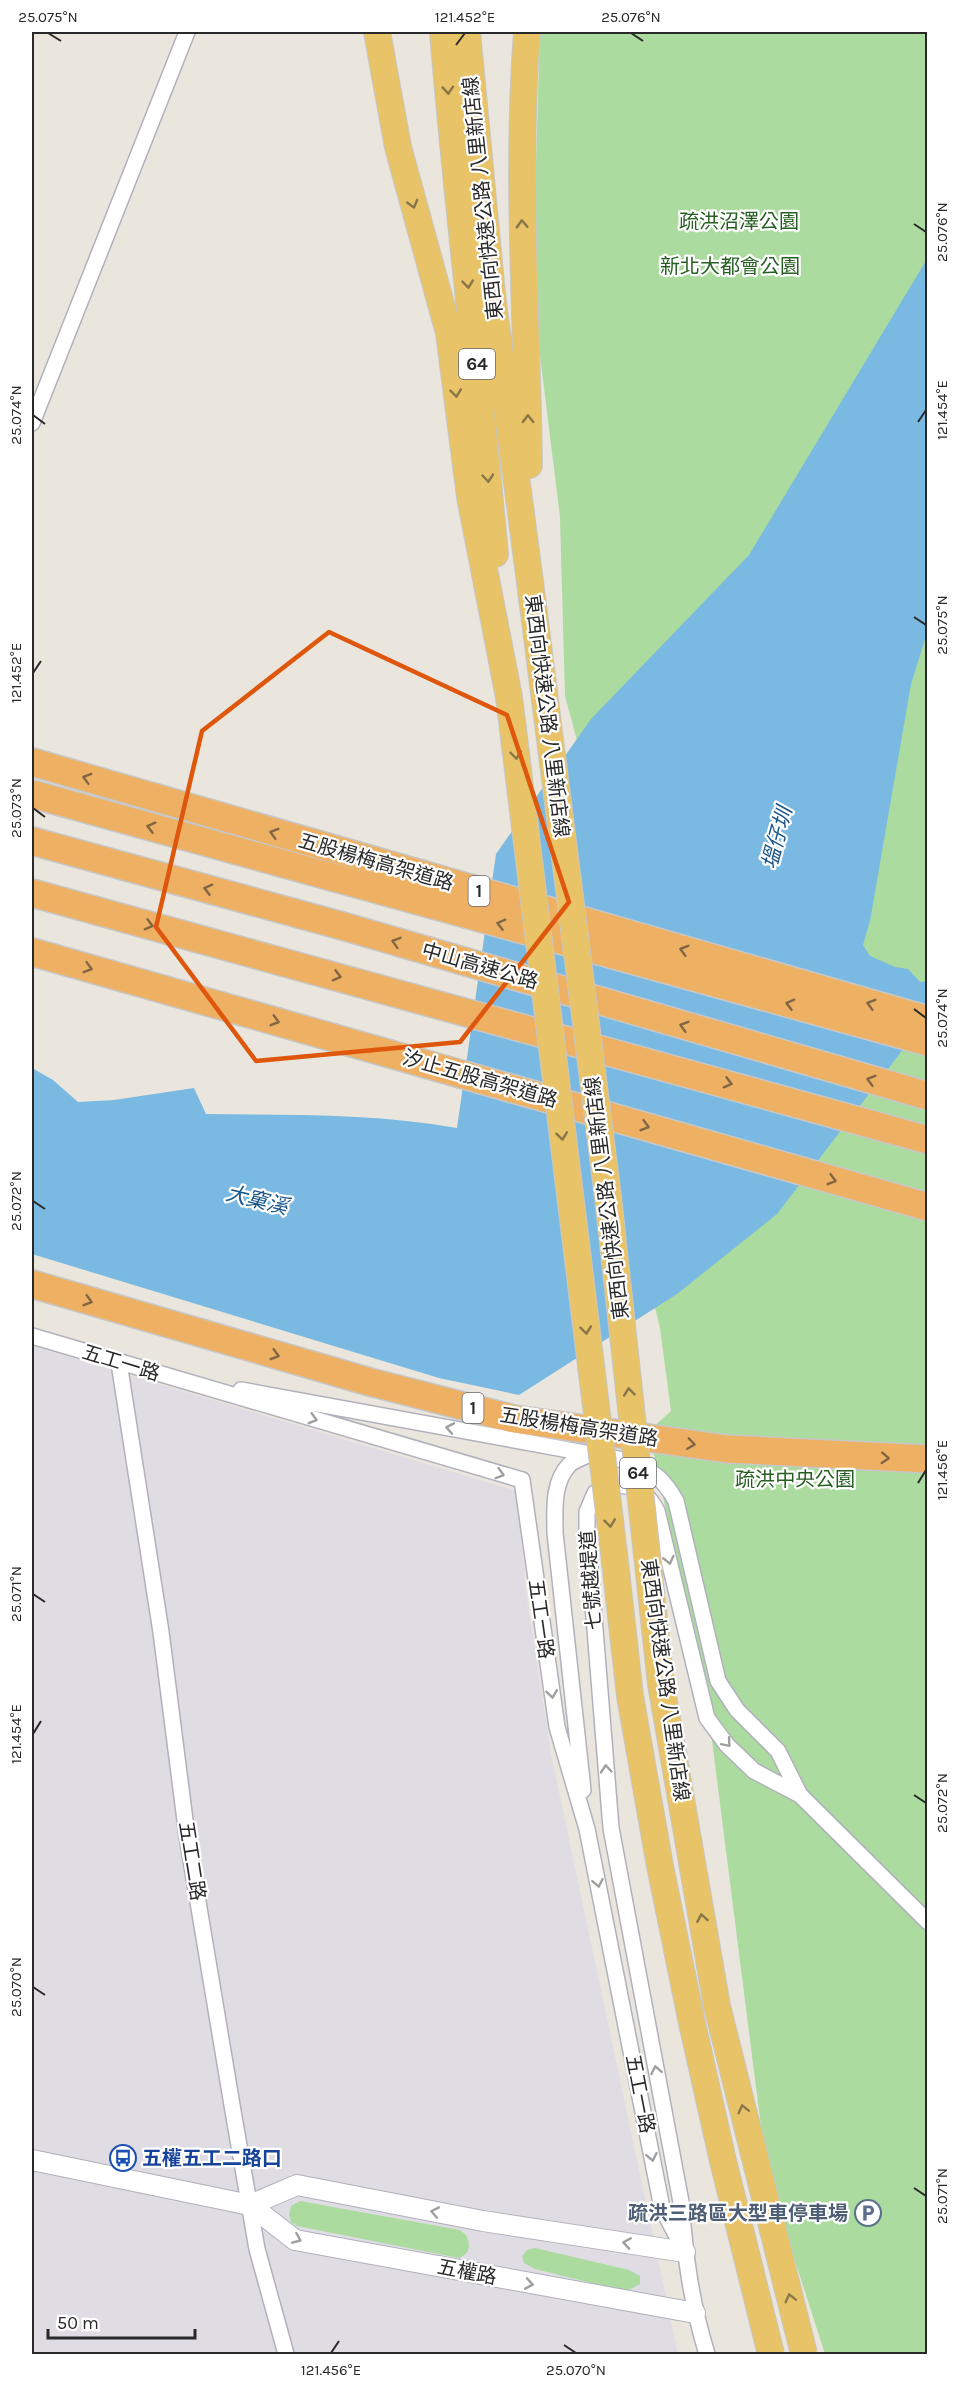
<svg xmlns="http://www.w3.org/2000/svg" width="959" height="2386" font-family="Karla,'Noto Sans TC',sans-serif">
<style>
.industrial{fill:#dfdce3}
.green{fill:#abdb9e}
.water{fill:#7ab9e2}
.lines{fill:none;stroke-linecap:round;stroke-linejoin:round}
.minor-casing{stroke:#b0b1bc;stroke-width:18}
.tertiary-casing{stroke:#b0b1bc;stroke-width:22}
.trunk-casing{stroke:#c7c7c7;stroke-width:28}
.motorway-casing{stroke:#c7c7c7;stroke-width:30}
.minor{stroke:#fff;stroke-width:15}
.tertiary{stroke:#fff;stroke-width:20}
.trunk{stroke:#e8c367;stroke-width:26}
.motorway{stroke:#eeb164;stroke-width:27}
.trunk-bridge-casing{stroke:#c7c7c7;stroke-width:28;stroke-linecap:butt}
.trunk-bridge{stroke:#e8c367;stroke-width:26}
.oneway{stroke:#887648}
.oneway2{stroke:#826644}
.oneway3{stroke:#9f9f9f}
.marked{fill:none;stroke:#de570d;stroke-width:4.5;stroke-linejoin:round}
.ticks{fill:none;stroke:#292929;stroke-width:2}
.labels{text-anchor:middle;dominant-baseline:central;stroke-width:4.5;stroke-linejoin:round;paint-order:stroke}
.shield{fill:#fff;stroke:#696969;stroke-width:1.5}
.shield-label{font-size:18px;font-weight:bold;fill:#292929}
.street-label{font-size:20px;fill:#292929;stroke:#fff}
.park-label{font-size:20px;fill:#265f21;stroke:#fff}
.transit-label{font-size:20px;font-weight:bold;fill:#164399;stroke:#fff;text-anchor:start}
.service-label{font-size:20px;font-weight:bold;fill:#4e5e75;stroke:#fff;text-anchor:end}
.water-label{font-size:21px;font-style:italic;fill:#1b568c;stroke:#fff}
.neatline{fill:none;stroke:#292929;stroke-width:2}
.ticks-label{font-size:15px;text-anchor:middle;fill:#292929}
</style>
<rect width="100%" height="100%" fill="#eae6dd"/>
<path class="industrial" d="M32 1346 517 1491 526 1592 551 1754 678 2354H32Z"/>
<path class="green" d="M540 32H927V2354H825L767 2174 707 1701 649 1431 671 1411 660 1328 620 1164 596 810 565 696 560 517 532 291Z
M300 2201 460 2230 466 2235C471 2246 470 2253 459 2258L297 2226 291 2222 289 2215 291 2206Z
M535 2248 629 2270 640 2276V2284L629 2290H620L535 2269 524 2263 522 2256 527 2250Z"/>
<path class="water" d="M927 259V633L911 684 870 921 863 945 870 956 895 967 908 969 920 982 927 981V1018L777 1214 677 1294 519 1395 439 1378 32 1254V1068L53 1080 78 1102 114 1100 194 1088 206 1114C290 1115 374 1113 457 1128L496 854 591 719 749 555Z"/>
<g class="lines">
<defs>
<path id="minor" d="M32 423 187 32
M32 1336 522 1480 557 1727 587 1829 662 2208 681 2244
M119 1363 161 1632 187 1836 233 2111 257 2249 286 2354
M241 1390 629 1461C653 1471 663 1478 676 1501L718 1681 737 1710 778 1751 800 1795
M583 1790 555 1533C555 1511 552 1483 569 1465 574 1460 584 1457 590 1454
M707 2354C691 2302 685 2256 681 2202L611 1828 587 1530V1512L595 1493C623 1480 642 1483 657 1511L707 1718 727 1745 754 1771 800 1795 928 1922"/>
<path id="tertiary" d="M32 2160 250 2205 295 2240 695 2313
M250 2205 297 2185 483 2221 685 2252"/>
<path id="trunk" d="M377 32 398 147 449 333 470 497 509 697
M443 32C457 206 479 379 495 554
M467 32 492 294 530 582
M527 32C516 176 527 320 529 465"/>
<path id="motorway" d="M32 762 928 1020
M32 794 928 1042
M32 841 346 927 928 1096
M32 893 928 1140
M32 952 928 1207
M32 1284 370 1382 514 1419 727 1449 928 1459"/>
</defs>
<use href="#minor" class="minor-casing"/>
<use href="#tertiary" class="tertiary-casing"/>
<use href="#trunk" class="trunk-casing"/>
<use href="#motorway" class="motorway-casing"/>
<use href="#minor" class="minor"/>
<use href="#tertiary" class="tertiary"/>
<use href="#trunk" class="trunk"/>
<use href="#motorway" class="motorway"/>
<defs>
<path id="trunk-bridge" d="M530 582 608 1197 661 1684 717 2006 804 2354
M509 697 614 1553 630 1696 660 1866 692 2023 723 2161 771 2354"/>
</defs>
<use href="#trunk-bridge" class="trunk-bridge-casing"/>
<use href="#trunk-bridge" class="trunk-bridge"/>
</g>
<defs><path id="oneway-chevron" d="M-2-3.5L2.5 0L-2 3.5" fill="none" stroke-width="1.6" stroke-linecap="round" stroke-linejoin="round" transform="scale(1.5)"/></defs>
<g class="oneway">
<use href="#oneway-chevron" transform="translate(448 90) rotate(86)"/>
<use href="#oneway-chevron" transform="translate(413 204) rotate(75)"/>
<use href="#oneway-chevron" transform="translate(522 224) rotate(-92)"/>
<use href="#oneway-chevron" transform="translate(468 284) rotate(84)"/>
<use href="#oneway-chevron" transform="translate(456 393) rotate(83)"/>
<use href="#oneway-chevron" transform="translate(528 419) rotate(-91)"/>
<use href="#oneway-chevron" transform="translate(488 478) rotate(85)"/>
<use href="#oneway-chevron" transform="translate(516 755) rotate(83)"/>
<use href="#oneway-chevron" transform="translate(562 1136) rotate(83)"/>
<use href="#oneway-chevron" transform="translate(586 1330) rotate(83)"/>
<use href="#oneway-chevron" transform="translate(629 1392) rotate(-96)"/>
<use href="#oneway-chevron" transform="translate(610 1523) rotate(83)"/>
<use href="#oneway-chevron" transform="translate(702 1918) rotate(-100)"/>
<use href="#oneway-chevron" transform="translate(743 2109) rotate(-104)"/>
<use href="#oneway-chevron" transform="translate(790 2298) rotate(-104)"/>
</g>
<g class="oneway2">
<use href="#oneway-chevron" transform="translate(87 778) rotate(-164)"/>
<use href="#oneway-chevron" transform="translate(151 827) rotate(-165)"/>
<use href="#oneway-chevron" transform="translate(274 833) rotate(-164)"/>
<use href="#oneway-chevron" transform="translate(208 889) rotate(-165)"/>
<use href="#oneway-chevron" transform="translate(501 924) rotate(-165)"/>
<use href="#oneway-chevron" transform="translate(149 925) rotate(15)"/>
<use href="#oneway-chevron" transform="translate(396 942) rotate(-163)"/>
<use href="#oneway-chevron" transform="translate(684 950) rotate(-164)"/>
<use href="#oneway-chevron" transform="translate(88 968) rotate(16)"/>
<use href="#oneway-chevron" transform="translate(337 976) rotate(15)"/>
<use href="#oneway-chevron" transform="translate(790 1004) rotate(-165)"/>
<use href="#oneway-chevron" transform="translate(871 1004) rotate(-164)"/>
<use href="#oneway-chevron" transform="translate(275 1021) rotate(16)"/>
<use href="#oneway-chevron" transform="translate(684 1026) rotate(-164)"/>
<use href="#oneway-chevron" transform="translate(871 1080) rotate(-164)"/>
<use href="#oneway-chevron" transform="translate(728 1083) rotate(15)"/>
<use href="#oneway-chevron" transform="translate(645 1126) rotate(16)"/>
<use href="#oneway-chevron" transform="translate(832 1180) rotate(16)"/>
<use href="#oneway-chevron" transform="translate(88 1301) rotate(16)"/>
<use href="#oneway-chevron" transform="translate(275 1355) rotate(16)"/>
<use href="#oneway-chevron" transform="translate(691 1444) rotate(8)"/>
<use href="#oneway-chevron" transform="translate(885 1458) rotate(3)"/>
</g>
<g class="oneway3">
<use href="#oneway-chevron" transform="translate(313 1419) rotate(16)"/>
<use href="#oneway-chevron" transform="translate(450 1428) rotate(-170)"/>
<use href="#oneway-chevron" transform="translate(500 1474) rotate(16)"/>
<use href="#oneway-chevron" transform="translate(669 1560) rotate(77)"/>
<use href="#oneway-chevron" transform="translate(552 1694) rotate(82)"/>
<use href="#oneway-chevron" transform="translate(727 1743) rotate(49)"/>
<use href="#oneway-chevron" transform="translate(606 1769) rotate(-95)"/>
<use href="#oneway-chevron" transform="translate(598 1883) rotate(79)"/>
<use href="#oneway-chevron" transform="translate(656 2070) rotate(-101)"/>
<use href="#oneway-chevron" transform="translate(652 2157) rotate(79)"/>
<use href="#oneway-chevron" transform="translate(435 2212) rotate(-169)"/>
<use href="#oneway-chevron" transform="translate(297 2239) rotate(23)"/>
<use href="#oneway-chevron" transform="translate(627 2243) rotate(-171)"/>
<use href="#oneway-chevron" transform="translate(529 2284) rotate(10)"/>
</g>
<path class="marked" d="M329 632 507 715 569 902 460 1042 256 1061 156 927 202 731Z"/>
<path class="ticks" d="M48 33 61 41M631 33 643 41M456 45 465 33M914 224 926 232M33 415 45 424M918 422 926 410M914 617 926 625M33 673 41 661M33 808 45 817M914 1009 926 1018M33 1201 45 1209M918 1483 926 1470M33 1594 45 1602M33 1734 41 1721M914 1795 926 1803M33 1987 45 1995M914 2188 926 2196M564 2345 576 2353M331 2353 339 2341"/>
<defs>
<symbol id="bus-ring" viewBox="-11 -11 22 22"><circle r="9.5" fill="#fff" stroke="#1a4fb4" stroke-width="1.5"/><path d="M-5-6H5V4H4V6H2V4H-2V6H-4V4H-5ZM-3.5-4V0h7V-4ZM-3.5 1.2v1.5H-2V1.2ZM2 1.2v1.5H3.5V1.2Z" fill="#1a4fb4"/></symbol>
<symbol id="parking-ring" viewBox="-11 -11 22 22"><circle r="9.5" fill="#fff" stroke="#5c6f8a" stroke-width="1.5"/><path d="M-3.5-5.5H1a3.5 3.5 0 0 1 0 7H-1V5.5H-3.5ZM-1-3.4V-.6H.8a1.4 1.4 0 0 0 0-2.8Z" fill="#5c6f8a"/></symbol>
</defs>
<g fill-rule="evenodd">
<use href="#bus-ring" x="108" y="2143" width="30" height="30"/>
<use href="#parking-ring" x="853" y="2198" width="30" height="30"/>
</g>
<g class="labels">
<g class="shield">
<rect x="459" y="349" width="36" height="30" rx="4.5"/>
<rect x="468.5" y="876" width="21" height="30" rx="4.5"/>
<rect x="462.5" y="1393" width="21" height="30" rx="4.5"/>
<rect x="620" y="1458" width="36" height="30" rx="4.5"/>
</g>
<g class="shield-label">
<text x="477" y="364">64</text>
<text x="479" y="891">1</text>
<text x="473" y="1408">1</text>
<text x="638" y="1473">64</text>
</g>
<g class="street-label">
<text transform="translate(483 198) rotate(-96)">東西向快速公路 八里新店線</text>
<text transform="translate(547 716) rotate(83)">東西向快速公路 八里新店線</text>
<text transform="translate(376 862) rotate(16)">五股楊梅高架道路</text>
<text transform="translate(480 966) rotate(16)">中山高速公路</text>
<text transform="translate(480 1079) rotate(16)">汐止五股高架道路</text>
<text transform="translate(607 1198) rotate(-97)">東西向快速公路 八里新店線</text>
<text transform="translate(121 1363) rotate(17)">五工一路</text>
<text transform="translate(579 1427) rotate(9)">五股楊梅高架道路</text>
<text transform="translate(591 1580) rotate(-94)">七號越堤道</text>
<text transform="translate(541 1619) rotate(82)">五工一路</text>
<text transform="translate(665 1680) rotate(82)">東西向快速公路 八里新店線</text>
<text transform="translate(192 1861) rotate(81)">五工二路</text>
<text transform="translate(640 2094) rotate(79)">五工一路</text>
<text transform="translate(467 2272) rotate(11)">五權路</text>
</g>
<g class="park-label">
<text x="739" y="221">疏洪沼澤公園</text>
<text x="730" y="266">新北大都會公園</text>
<text x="795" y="1479">疏洪中央公園</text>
</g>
<g class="transit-label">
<text x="142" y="2158">五權五工二路口</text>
</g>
<g class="service-label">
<text x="848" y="2213">疏洪三路區大型車停車場</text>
</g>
<g class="water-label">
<text transform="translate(777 838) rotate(-75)">塭仔圳</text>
<text transform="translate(257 1200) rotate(14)">大窠溪</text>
</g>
</g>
<rect width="959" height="2386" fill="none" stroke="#ffffff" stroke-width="66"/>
<path d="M48 2329v9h147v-9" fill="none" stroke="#292929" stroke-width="3"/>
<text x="57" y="2329" font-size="18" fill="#292929" stroke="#ffffff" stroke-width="4.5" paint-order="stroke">50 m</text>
<rect x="33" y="33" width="893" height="2320" class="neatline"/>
<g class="ticks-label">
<text x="48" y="22">25.075°N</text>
<text x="465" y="22">121.452°E</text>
<text x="631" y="22">25.076°N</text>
<text transform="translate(942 232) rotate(-90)" y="5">25.076°N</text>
<text transform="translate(942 410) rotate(-90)" y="5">121.454°E</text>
<text transform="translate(16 415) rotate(-90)" y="5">25.074°N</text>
<text transform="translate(942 625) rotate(-90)" y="5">25.075°N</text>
<text transform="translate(16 673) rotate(-90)" y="5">121.452°E</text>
<text transform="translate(16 808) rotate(-90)" y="5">25.073°N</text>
<text transform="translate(942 1018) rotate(-90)" y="5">25.074°N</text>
<text transform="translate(16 1201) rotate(-90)" y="5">25.072°N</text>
<text transform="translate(942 1470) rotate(-90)" y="5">121.456°E</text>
<text transform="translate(16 1594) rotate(-90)" y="5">25.071°N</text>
<text transform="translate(16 1734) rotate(-90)" y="5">121.454°E</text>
<text transform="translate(942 1803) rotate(-90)" y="5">25.072°N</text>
<text transform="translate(16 1987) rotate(-90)" y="5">25.070°N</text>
<text transform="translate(942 2196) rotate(-90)" y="5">25.071°N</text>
<text x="331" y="2375">121.456°E</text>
<text x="576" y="2375">25.070°N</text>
</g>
</svg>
